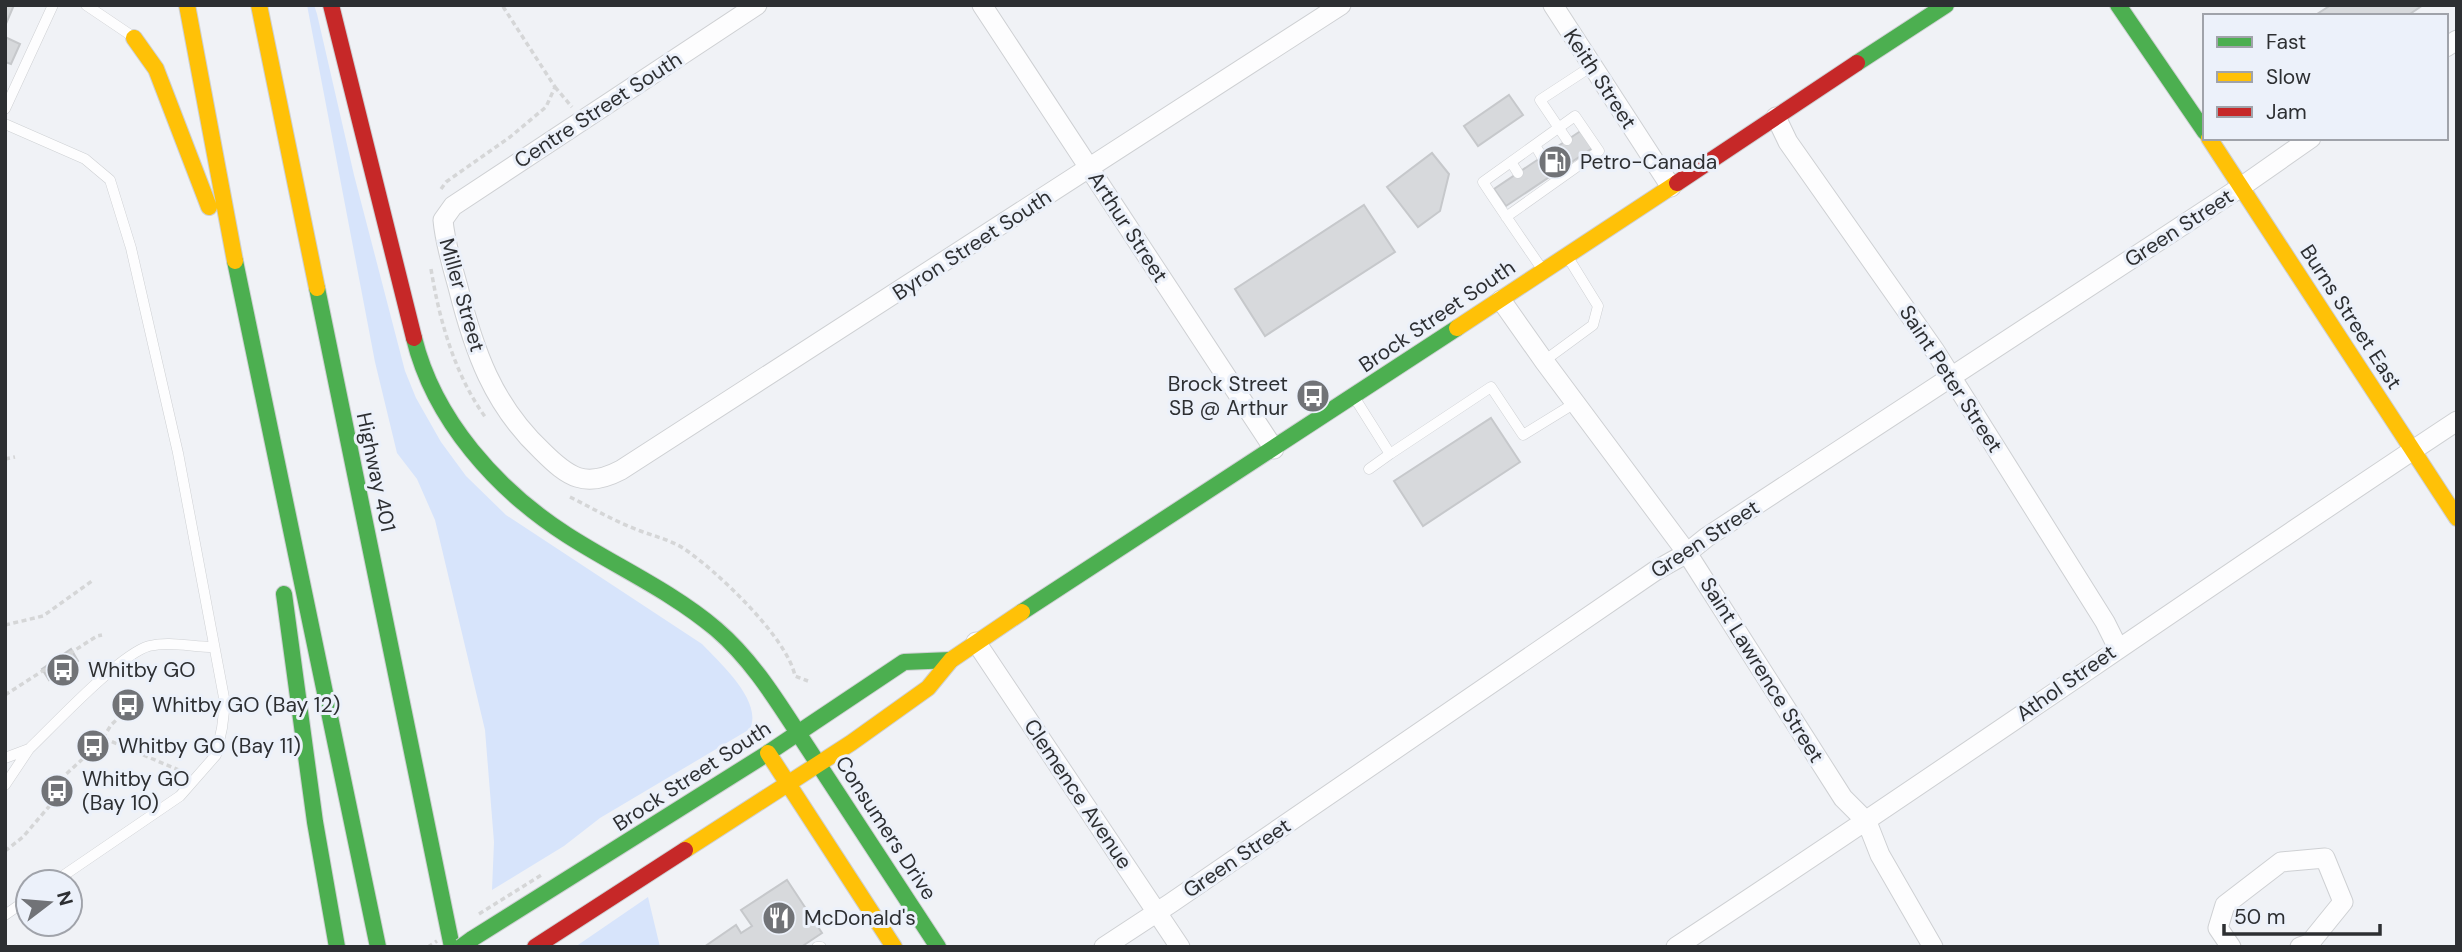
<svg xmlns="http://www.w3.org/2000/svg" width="2462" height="952" font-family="'DM Sans',sans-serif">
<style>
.green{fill:#d7e4fb}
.building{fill:#d7d9dc;stroke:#c6c8cb;stroke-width:2}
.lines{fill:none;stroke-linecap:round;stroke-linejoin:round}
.lane-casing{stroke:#ced0d3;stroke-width:11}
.street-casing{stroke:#ced0d3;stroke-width:21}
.fast-casing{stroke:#ced0d3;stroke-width:18}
.slow-casing{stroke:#ced0d3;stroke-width:18}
.jam-casing{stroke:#ced0d3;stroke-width:18}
.path{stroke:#d5d6d7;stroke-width:3.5;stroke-dasharray:5 3.5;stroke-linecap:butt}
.lane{stroke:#fdfdfe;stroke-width:10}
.street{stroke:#fdfdfe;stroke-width:19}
.fast{stroke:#4caf50;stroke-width:16}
.slow{stroke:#ffc107;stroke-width:16}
.jam{stroke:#c62828;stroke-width:16}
.fast-bridge-casing{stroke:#ced0d3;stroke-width:18;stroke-linecap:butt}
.path-bridge{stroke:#d5d6d7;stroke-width:3.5;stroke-dasharray:5 3.5;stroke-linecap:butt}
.fast-bridge{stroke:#4caf50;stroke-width:16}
.labels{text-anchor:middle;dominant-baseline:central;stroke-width:6;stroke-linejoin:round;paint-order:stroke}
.street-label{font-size:21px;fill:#2d2f32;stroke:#ecf1fa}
.poi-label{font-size:21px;fill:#2d2f32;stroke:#ecf1fa;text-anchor:start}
</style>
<rect width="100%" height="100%" fill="#f0f2f6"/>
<path class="green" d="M307 5H314L317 14 354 175 405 371 416 398 441 442 466 476 506 515 702 644C720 663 763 701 750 729L600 818 564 846 492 890 494 842 485 730 435 520 417 479 397 453 375 362Z
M648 897 660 947H575Z"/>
<path class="building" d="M5 5H14L5 26Z
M2331 5H2423L2407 16H2314Z
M5 37 20 44 11 64 5 62Z
M1509 95 1523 115 1478 146 1464 126Z
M1582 130 1594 147 1506 206 1494 189Z
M1432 153 1449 174 1440 211 1418 227 1387 187Z
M1364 205 1395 252 1265 336 1235 289Z
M1491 418 1520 462 1423 526 1394 481Z
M71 649 78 661 49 680 42 669Z
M787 880 822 933 801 947H704L736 925 741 933 752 926 741 910Z"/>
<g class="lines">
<defs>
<path id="lane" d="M86 5 129 34
M5 109 53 5
M5 124 85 159 110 180 131 248 178 453 225 703 222 728 216 755 180 796 54 882
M1567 140 1540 100 1592 66
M1535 145 1542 157
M1511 162 1518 173
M1506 217 1599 151 1575 116 1483 182C1502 211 1522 240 1542 269
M1544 361 1593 325 1598 306 1569 259
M1356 400 1390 454 1491 387 1523 435 1575 403
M1369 469 1390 454
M29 749C54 725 120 654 149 646 170 641 192 647 214 647
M5 758 29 749 5 785
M5 915 28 899
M817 947H821"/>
<path id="street" d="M757 5 453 206 443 220C445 243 452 265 458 287 474 351 493 405 542 451 568 477 585 489 621 470L1341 5
M982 5 1274 449
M1553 5 1671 187
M2446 47 2457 40
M1776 117 1788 142 1935 351 2105 622 2118 648
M1501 300 1544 361 1687 553 1843 798 1867 822 1880 855 1933 947
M976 642 1180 947
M1104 947 1171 903 1655 571 1687 553 1707 537 2241 187 2311 138
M1676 947C1939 775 2195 594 2457 421
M2231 947 2218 928 2225 905 2281 862 2325 858 2343 902 2309 944 2300 947"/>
<path id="fast" d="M2118 5 2205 132
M1857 63 1946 5
M235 261 378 947
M317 288 452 947
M414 338C434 420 497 490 567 535 617 567 671 591 716 629 750 658 774 696 798 733
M284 594 315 822 337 947
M1022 612 1457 328
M798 733 938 947
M472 939 768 753 904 662 951 660"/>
<path id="slow" d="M187 5 235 261
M259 5 317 288
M134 38 156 69 209 207
M2209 138 2457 518
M1457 328 1677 183
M768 753 894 947
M685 850 851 743 928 688 951 660 1022 612"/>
<path id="jam" d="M331 5 414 338
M1677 183 1857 63
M535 947 685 850"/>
</defs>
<use href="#lane" class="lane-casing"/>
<use href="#street" class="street-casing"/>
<use href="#fast" class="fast-casing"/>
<use href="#slow" class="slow-casing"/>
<use href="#jam" class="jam-casing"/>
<path class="path" d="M555 87 572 107
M441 189 446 182 510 137 546 107 555 87 502 5
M431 269C439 319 455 376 486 418
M5 459 15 457
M570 497C592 508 614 521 638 530 653 536 668 539 683 548 716 570 787 637 795 676L808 681
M5 625 43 616 92 581
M5 695 97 636 102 635
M98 732 108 740 181 771
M5 851 23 837 63 790 64 776 100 743 111 725 128 709"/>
<use href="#lane" class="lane"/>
<use href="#street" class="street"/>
<use href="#fast" class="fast"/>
<use href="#slow" class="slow"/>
<use href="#jam" class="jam"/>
<defs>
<path id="fast-bridge" d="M461 947 472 939"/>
</defs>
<use href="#fast-bridge" class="fast-bridge-casing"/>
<path class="path-bridge" d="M479 914 543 874
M428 947 437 941"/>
<use href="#fast-bridge" class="fast-bridge"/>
</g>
<defs>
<symbol id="fuel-disc" viewBox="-11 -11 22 22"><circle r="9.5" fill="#717377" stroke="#ecf1fa"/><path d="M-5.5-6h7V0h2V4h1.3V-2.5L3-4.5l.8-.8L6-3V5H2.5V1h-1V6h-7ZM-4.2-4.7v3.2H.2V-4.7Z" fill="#fff"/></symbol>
<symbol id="bus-disc" viewBox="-11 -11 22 22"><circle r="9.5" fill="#717377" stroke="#ecf1fa"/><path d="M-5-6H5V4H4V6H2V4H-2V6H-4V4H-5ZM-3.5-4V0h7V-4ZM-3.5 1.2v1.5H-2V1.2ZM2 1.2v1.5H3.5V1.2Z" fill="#fff"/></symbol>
<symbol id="restaurant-disc" viewBox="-11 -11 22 22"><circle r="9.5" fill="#717377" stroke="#ecf1fa"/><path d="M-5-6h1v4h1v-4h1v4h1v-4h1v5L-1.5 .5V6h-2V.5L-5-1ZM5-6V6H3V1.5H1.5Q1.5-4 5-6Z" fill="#fff"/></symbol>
</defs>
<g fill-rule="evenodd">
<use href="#fuel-disc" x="1536" y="143" width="38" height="38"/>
<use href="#bus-disc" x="1294" y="377" width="38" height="38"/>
<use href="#bus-disc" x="44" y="651" width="38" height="38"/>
<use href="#bus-disc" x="109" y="686" width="38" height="38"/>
<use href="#bus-disc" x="74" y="727" width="38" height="38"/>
<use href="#bus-disc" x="38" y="772" width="38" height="38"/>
<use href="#restaurant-disc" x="760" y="899" width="38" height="38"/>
</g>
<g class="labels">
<g class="street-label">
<text transform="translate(1600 79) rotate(57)">Keith Street</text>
<text transform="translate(598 110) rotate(-33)">Centre Street South</text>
<text transform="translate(1128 227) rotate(57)">Arthur Street</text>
<text transform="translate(2179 228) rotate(-33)">Green Street</text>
<text transform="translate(972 245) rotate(-33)">Byron Street South</text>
<text transform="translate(462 295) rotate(74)">Miller Street</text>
<text transform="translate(1437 316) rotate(-34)">Brock Street South</text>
<text transform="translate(2351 317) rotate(57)">Burns Street East</text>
<text transform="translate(1951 379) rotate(57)">Saint Peter Street</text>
<text transform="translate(376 472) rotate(78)">Highway 401</text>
<text transform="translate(1705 539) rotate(-33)">Green Street</text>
<text transform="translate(1762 670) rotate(58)">Saint Lawrence Street</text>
<text transform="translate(2066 683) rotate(-35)">Athol Street</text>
<text transform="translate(692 776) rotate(-33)">Brock Street South</text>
<text transform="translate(1078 794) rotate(56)">Clemence Avenue</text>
<text transform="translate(886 828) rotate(57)">Consumers Drive</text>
<text transform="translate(1237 858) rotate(-34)">Green Street</text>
</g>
<g class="poi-label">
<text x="1580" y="162">Petro-Canada</text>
<text x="1288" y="384" text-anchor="end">Brock Street<tspan x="1288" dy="24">SB @ Arthur</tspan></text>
<text x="88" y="670">Whitby GO</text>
<text x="152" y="705">Whitby GO (Bay 12)</text>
<text x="118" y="746">Whitby GO (Bay 11)</text>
<text x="82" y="779">Whitby GO<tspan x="82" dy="24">(Bay 10)</tspan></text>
<text x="804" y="918">McDonald's</text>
</g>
</g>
<rect width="2462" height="952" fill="none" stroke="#2d2f32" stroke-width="14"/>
<rect x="2203" y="14" width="245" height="126" fill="#ecf1fa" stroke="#a0a3aa" stroke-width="2"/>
<rect x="2217" y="37" width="35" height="10" fill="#4caf50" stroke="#a0a3aa" stroke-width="2"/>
<text x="2266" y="49" font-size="21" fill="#2d2f32">Fast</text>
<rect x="2217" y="72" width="35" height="10" fill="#ffc107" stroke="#a0a3aa" stroke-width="2"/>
<text x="2266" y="84" font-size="21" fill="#2d2f32">Slow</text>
<rect x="2217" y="107" width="35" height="10" fill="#c62828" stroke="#a0a3aa" stroke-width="2"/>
<text x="2266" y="119" font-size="21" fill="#2d2f32">Jam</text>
<g transform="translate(49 903) rotate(74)"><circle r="33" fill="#ecf1fa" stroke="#a0a3aa" stroke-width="2"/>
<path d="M0-5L12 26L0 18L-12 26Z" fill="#717377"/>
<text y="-10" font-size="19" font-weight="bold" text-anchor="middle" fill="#2d2f32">N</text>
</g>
<path d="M2224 924v10h156v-10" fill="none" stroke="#2d2f32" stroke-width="3.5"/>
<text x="2234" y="924" font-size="21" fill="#2d2f32" stroke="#ecf1fa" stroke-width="5" paint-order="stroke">50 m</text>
</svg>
